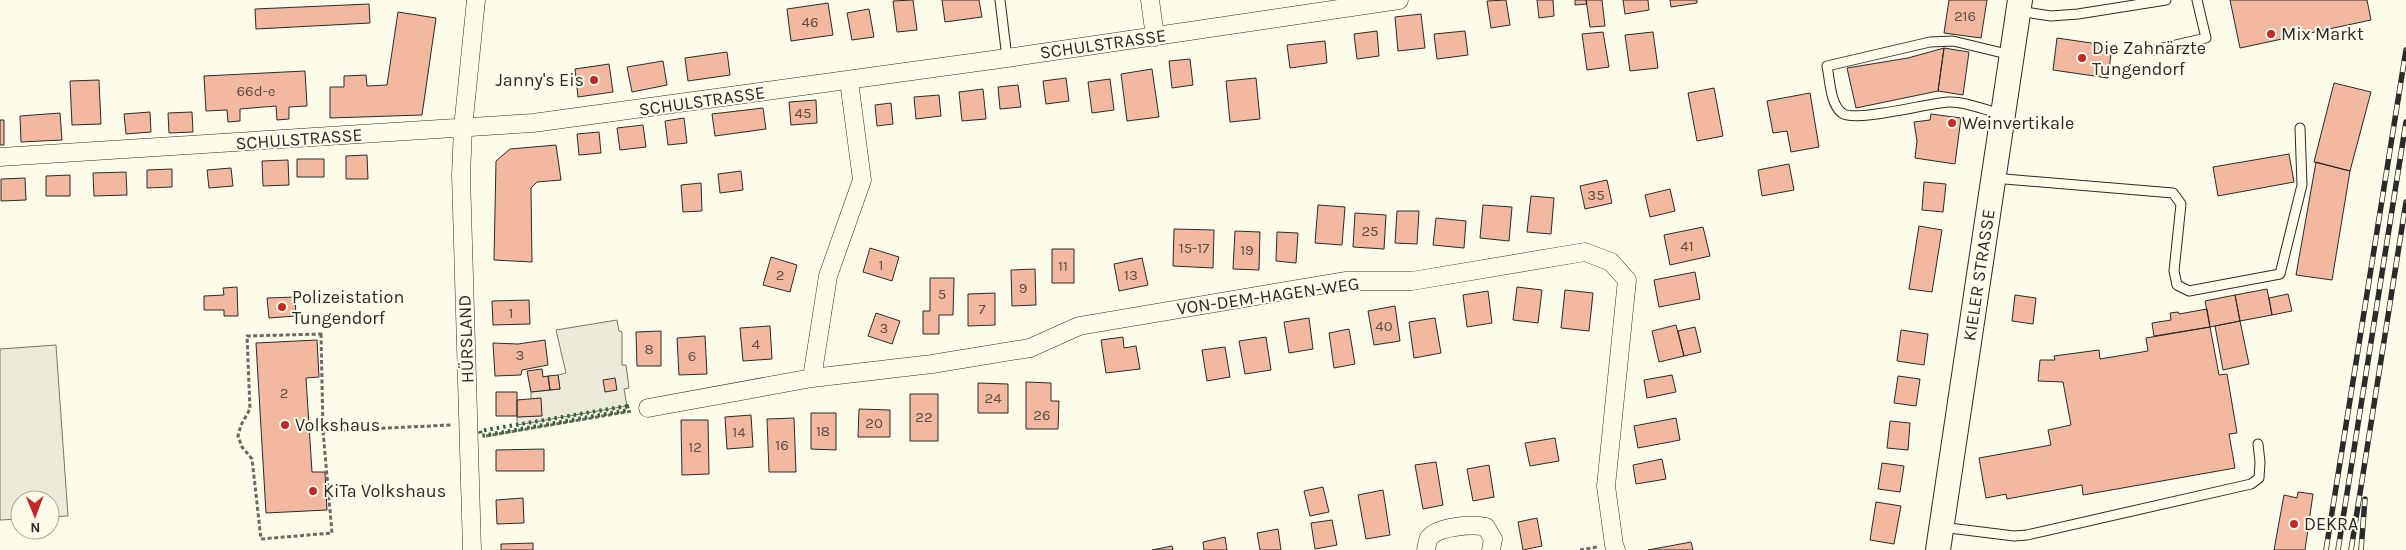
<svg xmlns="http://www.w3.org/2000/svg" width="2406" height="550" font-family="Karla,sans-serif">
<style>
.green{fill:#ecebdb;stroke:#74746e}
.building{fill:#f2b8a0;stroke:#2b2b2b}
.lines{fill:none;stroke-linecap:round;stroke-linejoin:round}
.lane-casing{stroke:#2b2b2b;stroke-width:11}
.street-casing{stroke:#2b2b2b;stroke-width:19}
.secondary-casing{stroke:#2b2b2b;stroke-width:26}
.path{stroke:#6a6964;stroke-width:3;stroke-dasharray:4 2.5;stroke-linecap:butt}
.lane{stroke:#fdfbea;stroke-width:9}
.street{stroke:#fdfbea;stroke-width:18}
.secondary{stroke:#fdfbea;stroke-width:24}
.rail-casing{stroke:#2b2b2b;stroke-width:5.5}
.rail{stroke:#fdfbea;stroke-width:4;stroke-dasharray:11;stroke-linecap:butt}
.hedge{stroke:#34623c;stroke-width:4;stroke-dasharray:2.5 4;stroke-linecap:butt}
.poi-dot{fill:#c62828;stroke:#fdfbea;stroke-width:2}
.labels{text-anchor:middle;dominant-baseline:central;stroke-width:4;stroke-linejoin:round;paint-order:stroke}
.number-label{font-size:15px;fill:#5d4e48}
.poi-label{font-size:18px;fill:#2b2b2b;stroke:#fdfbea;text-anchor:start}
.street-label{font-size:18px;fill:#2b2b2b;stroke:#fdfbea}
</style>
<rect width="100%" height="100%" fill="#fdfbea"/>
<path class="green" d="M617 320 619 331 622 332V365H626L629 388 624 389 627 406 517 425V417L542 415 531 399V392L560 389 558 375 566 373 556 330Z
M56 345 68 516 50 517V500H20V519L0 520V349Z"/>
<path class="building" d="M913 0 917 30 897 32 893 1Z
M942 0H979L982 17 945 22Z
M1506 0 1510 25 1491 28 1487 1Z
M1537 0H1553L1554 16 1539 18Z
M1575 0H1586L1587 4 1575 5Z
M1586 0H1602L1605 26 1590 27Z
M1623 0H1648L1649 10 1625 14Z
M1670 0H1697V3L1671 7Z
M1949 0H1987L1981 38 1944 33Z
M2230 0H2367L2371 20 2240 48Z
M828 3 833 35 791 41 787 9Z
M369 4 370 23 256 29 255 9Z
M869 9 874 37 852 40 847 13Z
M398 12 436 18 422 115 330 118V87H344V76L366 75 367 86 387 85Z
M1421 14 1425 48 1398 51 1395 17Z
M1377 31 1379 56 1357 59 1354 34Z
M1465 31 1468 55 1437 59 1434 34Z
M1603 32 1609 67 1587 70 1582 34Z
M1653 32 1658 68 1630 71 1625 35Z
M2057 38 2112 46 2108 78 2053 70Z
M1325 41 1327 63 1290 68 1287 45Z
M1944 48 1969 52 1963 95 1938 91Z
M1944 48 1938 91 1856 108 1847 68 1908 58Z
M727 52 730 75 688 81 685 58Z
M1190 59 1193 85 1172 88 1169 61Z
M663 61 667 85 632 92 627 67Z
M609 64 613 92 578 97 575 69Z
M1152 69 1159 117 1127 121 1121 74Z
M305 71 307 106 289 107V119L277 120 276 106 240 109V121L228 122 227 110 206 111 204 76Z
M1066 78 1069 101 1046 104 1043 81Z
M1256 78 1260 119 1230 122 1226 81Z
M1110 79 1114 110 1092 113 1088 82Z
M99 80 101 124 72 125 70 81Z
M2334 83 2371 92 2350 171 2314 162Z
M1018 85 1021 107 1000 109 998 87Z
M1714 88 1723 136 1697 141 1688 93Z
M983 89 986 119 962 121 959 92Z
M1810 93 1819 147 1791 152 1787 131 1773 133 1767 101Z
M939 95 941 116 916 119 914 97Z
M816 100 817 123 791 125 789 102Z
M891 103 893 124 877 126 875 105Z
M763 108 766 129 715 136 712 114Z
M150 112 151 132 126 134 124 114Z
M192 112 193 132 169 133 168 113Z
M60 113 62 140 21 142 20 116Z
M1931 114 1961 118 1955 164 1915 158 1917 141 1914 122 1930 120Z
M684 118 687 143 668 145 665 121Z
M0 120H4V145H0Z
M643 125 646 147 620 150 617 128Z
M599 132 601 153 579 155 577 134Z
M556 145 561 180 537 182 531 188 532 262 494 260 496 161 510 149Z
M2289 154 2294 182 2218 196 2213 167Z
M367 155 368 179H346V156Z
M297 159H324V177H297Z
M288 160 289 185 263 186 262 161Z
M2316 162 2350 171 2332 280 2296 275Z
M1789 164 1794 190 1762 196 1758 170Z
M231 168 233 186 209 188 207 170Z
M172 169V187L147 188V170Z
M741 171 743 190 720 193 718 174Z
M126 172 127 195 94 196 93 173Z
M70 175V196H46V176Z
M25 178 26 200 1 201V179Z
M1607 180 1612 203 1585 209 1580 186Z
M1924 182 1946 184 1943 212 1922 210Z
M701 183 702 211 683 212 681 185Z
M1670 189 1675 211 1650 217 1645 195Z
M1531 196 1554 198 1551 234 1527 232Z
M1318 205 1345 207 1342 245 1315 243Z
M1483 205 1512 207 1509 241 1480 238Z
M1397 211H1419L1417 244 1395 243Z
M1355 213 1386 215 1384 249 1353 247Z
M1436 218 1466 221 1464 248 1433 245Z
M1919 226 1942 230 1932 292 1909 289Z
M1703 227 1710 256 1670 265 1664 235Z
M1174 229 1214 230 1213 268 1173 266Z
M1235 231 1260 232 1259 270 1233 269Z
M1277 232 1298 233 1296 263 1276 261Z
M870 248 899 257 892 281 863 272Z
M1052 249H1074V283H1052Z
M771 257 797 265 790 292 763 285Z
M1142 258 1148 285 1119 291 1114 264Z
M1035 269 1036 305 1012 306 1011 270Z
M1695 272 1700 299 1659 307 1654 280Z
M930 278H954L953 315H939V334H923V311H930Z
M237 287 238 316H224V310H204V296L224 295 223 288Z
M1517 287 1542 290 1538 323 1513 320Z
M2267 289 2272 315 2240 321 2235 295Z
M1565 290 1593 293 1589 331 1561 328Z
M1488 291 1492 323 1467 327 1463 295Z
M995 293V325L968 326V294Z
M2288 294 2292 311 2272 315 2269 298Z
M2015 295 2036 298 2033 324 2012 321Z
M2235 295 2240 321 2210 327 2205 301Z
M295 297 296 316 269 318 267 298Z
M529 300 530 324 493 325 492 301Z
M1395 306 1400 341 1374 345 1368 311Z
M2207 309 2210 327 2154 336 2152 323 2171 320 2170 313 2178 312 2179 314Z
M876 313 900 321 892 344 868 336Z
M1309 318 1313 349 1289 353 1284 322Z
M1435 318 1441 353 1414 358 1409 322Z
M2240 321 2249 364 2223 370 2215 326Z
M1676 325 1684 356 1659 362 1652 331Z
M770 326 772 359 743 361 740 328Z
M1695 327 1701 352 1684 356 1678 331Z
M2210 327 2219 375 2227 374 2237 433 2229 434 2235 468 2083 495 2082 485 2007 499 2006 494 1986 498 1979 458 2051 445 2048 430 2071 425 2063 382 2038 381 2040 360H2055L2054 356 2099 350 2100 359 2148 351 2146 338Z
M1349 329 1355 364 1334 368 1329 333Z
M1901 330 1928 334 1924 365 1897 361Z
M661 331V366H637L636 332Z
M705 336 707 374 679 375 677 338Z
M1123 337 1124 348 1136 346 1140 369 1106 373 1101 340Z
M1266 337 1271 370 1245 374 1239 341Z
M317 340 319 377 306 378 312 472H325L327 510 266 513 256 343Z
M545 340 548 365 522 370 521 375 495 376 493 343 518 344Z
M1225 347 1230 377 1207 381 1202 350Z
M542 369 543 377 548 376 550 390 531 392 527 371Z
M558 375 560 389 550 390 548 376Z
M1672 375 1676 392 1647 398 1644 380Z
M1898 376 1920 379 1916 406 1894 403Z
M615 378 617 390 605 392 603 380Z
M1026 382 1051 383V401H1059L1058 429H1026Z
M978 383 1008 384V413H978Z
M496 392H517V416H496Z
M910 394H938V441H910Z
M541 398 542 416 517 417V400Z
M859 409 890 410V437H858Z
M811 413H836V450L811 449Z
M751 415 753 447 727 449 725 417Z
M794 418 796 472H769L767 419Z
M1676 418 1680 440 1638 448 1634 426Z
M681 420H708L709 474 682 475Z
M1890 421 1910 423 1908 450 1887 448Z
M1555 438 1559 461 1530 466 1525 443Z
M544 449V471H496V450Z
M1662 459 1666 479 1636 484 1633 465Z
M1436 462 1443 505 1423 509 1415 465Z
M1882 463 1904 466 1900 492 1878 489Z
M1489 465 1494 497 1473 501 1467 469Z
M1323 487 1329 512 1310 516 1304 491Z
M1383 490 1390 535 1366 539 1358 495Z
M2298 492 2313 494 2305 550H2274L2284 495 2297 498Z
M523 498 524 523 497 524 496 500Z
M1876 502 1901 506 1894 544 1870 540Z
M1537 518 1542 546 1523 550 1518 522Z
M1332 520 1337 545 1315 549 1311 523Z
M1278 529 1281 550H1260L1257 533Z
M1225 537 1227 550H1204L1203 542Z
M1691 542 1693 550H1648Z
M533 543V550H501V544Z
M1172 546 1173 550H1152Z"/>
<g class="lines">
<defs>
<path id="lane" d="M1000 0 1007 58
M2018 11 2051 16 2078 14 2166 0
M2154 50 2206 38 2197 0
M2001 114C1985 110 1965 101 1948 102 1928 103 1854 123 1842 113 1830 104 1830 80 1827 66L1930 42 1953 41 2011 55
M1993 178 2173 193 2181 204 2174 271 2177 285 2189 291 2280 274 2302 185 2300 128
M1941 527 2014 536 2027 535 2251 484 2259 478 2260 462 2258 444"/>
<path id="street" d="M1150 0 1155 37
M0 157 533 123 1007 58 1399 0
M812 378 828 276 862 180 849 81
M648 408 812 378 932 364 1030 348 1079 326 1345 281H1412L1585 252 1611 262 1627 280 1606 486 1614 545 1616 550
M472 550 461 175 463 128 476 0
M1426 550C1427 547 1427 541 1429 538 1438 526 1473 524 1486 527L1493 539 1491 550"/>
<g id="secondary">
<path id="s1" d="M1938 550 2020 0"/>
</g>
</defs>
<use href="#lane" class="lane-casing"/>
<use href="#street" class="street-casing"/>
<use href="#secondary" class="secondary-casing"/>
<path class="path" d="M321 334 323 431 332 533 261 539 252 459 242 447 238 436 241 425 250 409 247 336Z
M323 431 451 425
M486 436 632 411
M1580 550 1597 547"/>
<use href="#lane" class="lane"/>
<use href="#street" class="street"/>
<use href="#secondary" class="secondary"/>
<defs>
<path id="rail" d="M2326 550 2406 50
M2338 550 2406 122
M2351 550 2406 202
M2361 550 2365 499"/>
</defs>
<use href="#rail" class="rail-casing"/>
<use href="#rail" class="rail"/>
<path class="hedge" d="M627 406 628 410 481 436 480 431Z"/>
</g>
<g class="poi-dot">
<circle cx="2271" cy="34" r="5"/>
<circle cx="2082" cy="58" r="5"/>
<circle cx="594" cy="80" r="5"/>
<circle cx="1952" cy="123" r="5"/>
<circle cx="282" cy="307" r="5"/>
<circle cx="285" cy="425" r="5"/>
<circle cx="313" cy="491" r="5"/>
<circle cx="2294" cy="524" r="5"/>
</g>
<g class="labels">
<g class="number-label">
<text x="1965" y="16">216</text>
<text x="810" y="22">46</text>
<text x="256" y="91">66d-e</text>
<text x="803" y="113">45</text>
<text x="1596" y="195">35</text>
<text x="1370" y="231">25</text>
<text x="1687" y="246">41</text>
<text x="1194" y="248">15-17</text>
<text x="1247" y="250">19</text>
<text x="881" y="265">1</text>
<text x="1063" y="266">11</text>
<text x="780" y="275">2</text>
<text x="1131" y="275">13</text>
<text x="1023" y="288">9</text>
<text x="942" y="294">5</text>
<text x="982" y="309">7</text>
<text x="511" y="313">1</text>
<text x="1384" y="326">40</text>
<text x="884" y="328">3</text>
<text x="756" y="344">4</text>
<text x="649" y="349">8</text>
<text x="520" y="355">3</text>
<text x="692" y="356">6</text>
<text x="284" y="393">2</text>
<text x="993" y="398">24</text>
<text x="1042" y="415">26</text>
<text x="924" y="417">22</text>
<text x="874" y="423">20</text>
<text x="823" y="431">18</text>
<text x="739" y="432">14</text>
<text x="782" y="445">16</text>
<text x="695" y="447">12</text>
</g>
<g class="poi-label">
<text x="2281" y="34">Mix Markt</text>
<text x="2092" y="48">Die Zahnärzte<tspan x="2092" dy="21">Tungendorf</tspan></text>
<text x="584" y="80" text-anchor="end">Janny's Eis</text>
<text x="1962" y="123">Weinvertikale</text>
<text x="292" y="297">Polizeistation<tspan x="292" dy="21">Tungendorf</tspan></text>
<text x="295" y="425">Volkshaus</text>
<text x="323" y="491">KiTa Volkshaus</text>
<text x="2304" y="524">DEKRA</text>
</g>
<g class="street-label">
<text transform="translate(1103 44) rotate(-8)">SCHULSTRASSE</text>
<text transform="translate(702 101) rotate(-8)">SCHULSTRASSE</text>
<text transform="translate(299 139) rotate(-4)">SCHULSTRASSE</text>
<text stroke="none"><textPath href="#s1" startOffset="278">KIELER STRASSE</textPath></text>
<text transform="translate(1268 296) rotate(-8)">VON-DEM-HAGEN-WEG</text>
<text transform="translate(466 339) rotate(-92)">HÜRSLAND</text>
</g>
</g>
<g transform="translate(35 515) rotate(179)"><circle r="24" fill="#fdfbea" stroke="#a9a89e"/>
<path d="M0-4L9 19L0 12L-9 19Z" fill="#c62828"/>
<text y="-8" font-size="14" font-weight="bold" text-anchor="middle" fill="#2b2b2b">N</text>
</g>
</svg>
